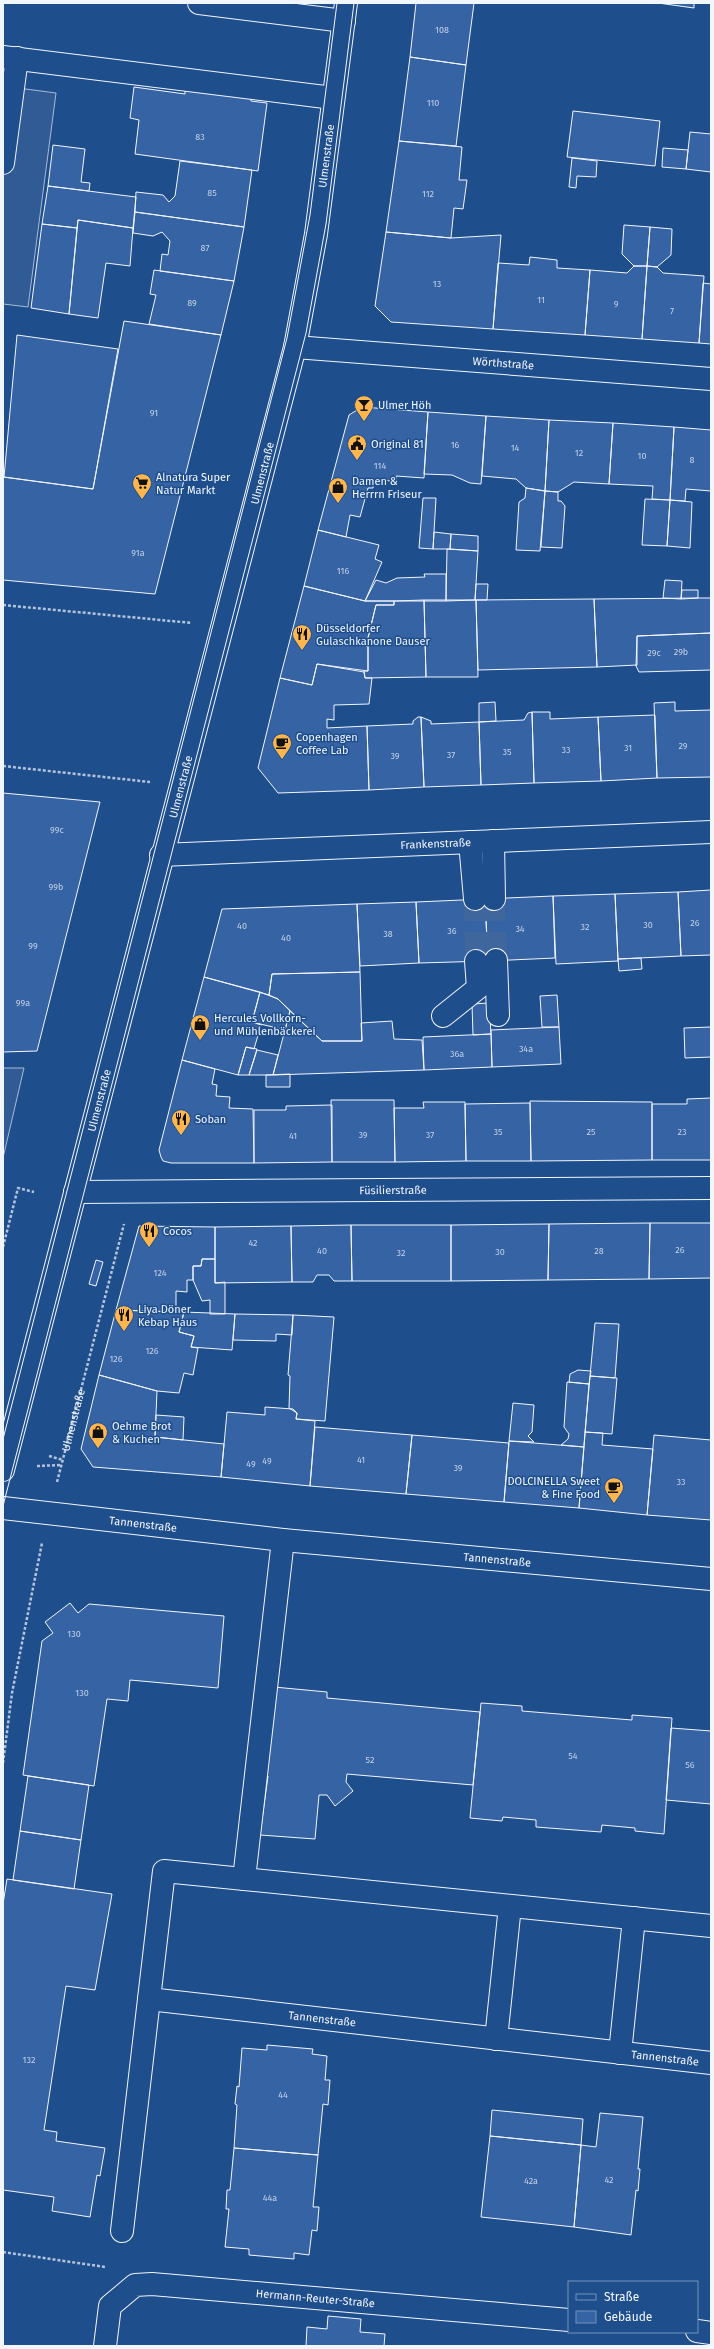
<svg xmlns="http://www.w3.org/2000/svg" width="714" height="2349" font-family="'Fira Sans',sans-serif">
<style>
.built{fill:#305b95;stroke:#a8bbd7}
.building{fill:#3563a3;stroke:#f2f6ff}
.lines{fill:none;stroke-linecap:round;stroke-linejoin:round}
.minor-tunnel{stroke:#3f679d;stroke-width:22;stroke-dasharray:22 11;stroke-linecap:butt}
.minor-casing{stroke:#f2f6ff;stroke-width:24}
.major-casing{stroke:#f2f6ff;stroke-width:24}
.path{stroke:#b3c4dc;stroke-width:2.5;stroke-dasharray:3 2;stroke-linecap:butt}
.minor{stroke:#1f4e8c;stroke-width:22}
.major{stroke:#1f4e8c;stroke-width:22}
.tram{stroke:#f2f6ff;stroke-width:1}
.labels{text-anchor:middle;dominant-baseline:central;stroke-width:3;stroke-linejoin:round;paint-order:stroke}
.number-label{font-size:9px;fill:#c3d1e8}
.street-label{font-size:11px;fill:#f2f6ff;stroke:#1f4e8c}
.poi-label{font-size:11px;fill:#f2f6ff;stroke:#1f4e8c;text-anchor:start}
</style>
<rect width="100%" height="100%" fill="#1f4e8c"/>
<path class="built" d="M3 86 56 93 28 307 3 304Z
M3 1068H24L3 1158Z"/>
<path class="building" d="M416 3H474L466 65 410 57Z
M658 3H694V8Z
M410 57 466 65 456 146 399 141Z
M185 85 251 92V101L267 103 258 171 135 154 139 120 130 118 134 87 185 94Z
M573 111 660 121 655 166 567 157Z
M690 132 711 134V172L686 169Z
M399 141 462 147 459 180H467L463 209 454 208 451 238 386 232Z
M53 145 85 149 81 182 90 183 89 191 48 186Z
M663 148 688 150 686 169 662 167Z
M572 158 597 161 596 177 577 176 576 188 569 187Z
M180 161 252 170 244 227 135 212 136 192 163 195 169 202 175 196Z
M48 186 136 197 133 228 78 220 77 228 42 224Z
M135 212 244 227 234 281 160 271 162 254 168 255 170 241 162 232 153 236 133 233Z
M78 220 133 228 130 266 106 263 98 318 69 314Z
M42 224 77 228 69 314 31 308Z
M624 225 650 227 647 266H634L622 254Z
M650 227 672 229 671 255 657 267 647 266Z
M386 232 451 238 501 235 493 329 391 322 375 306Z
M530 257 557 260V268L590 270 585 335 493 329 498 263 529 265Z
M634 266H647L642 339 585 335 590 270 627 273Z
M647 266 657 267 663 273 704 276 699 343 642 339Z
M154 270 234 281 221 335 149 324 156 295 150 294Z
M703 283 711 284V344L699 343Z
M124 321 221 335 155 594 3 580V477L93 489Z
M17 335 118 349 93 489 4 477Z
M362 407 428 412 424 478 396 476V482L377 479 374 481 373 488H368L360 517 350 515 346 537 318 530 349 415Z
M428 412 486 416 481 484 470 483 452 475 424 474Z
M486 416 549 420 545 491 526 488 516 479 482 476Z
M549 420 613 423 609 484 574 482 558 492 545 491Z
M613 423 674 427 670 500 652 499 653 486 609 484Z
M674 427 711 430V491L686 489 685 501 670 500Z
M526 488 545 491 540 551 516 550 519 502 525 498Z
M545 491 558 492V501H561L565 506 562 548 541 547Z
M423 498H436L433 549 419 548Z
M645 499 670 500 667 546 642 545Z
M670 500 692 502 690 548 667 546Z
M318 530 379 545 375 559 382 562 365 601 304 586Z
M434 532 451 534 450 549H433Z
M451 534 478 536V551L450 549Z
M447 549 478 551 475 600 446 601Z
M424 574H446V601H365L376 580 386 583 397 578 425 577Z
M665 580 682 581 681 599 663 598Z
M476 584H488L487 600H475Z
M304 586 365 601H394V605H376L366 646H368V671L317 664 312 685 280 678Z
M682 590H698V598L681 599Z
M698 598H711V633L637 636V665L597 667 594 599Z
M594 599 597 667 478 670 476 600Z
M424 600H476L478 677H426Z
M424 600 426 677 365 678 364 671H368V646H366L376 605H394V601Z
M711 633V670L639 672 636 666 637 636Z
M317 664 364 672 365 678H372L369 704 334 705V720L327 719V728L367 726 369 790 278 793 258 768 280 678 312 685Z
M495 702 496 721 479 722V703Z
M675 702V711L711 710V777L657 778 654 703Z
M532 712H550V719L598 717 601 781 534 783Z
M532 712 534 783 481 785 479 722 524 720 528 713Z
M655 715 657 778 601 781 598 717Z
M418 717H421L424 787 369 790 367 726 413 724V721Z
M421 717 431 721V724L479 722 481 785 424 787Z
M3 793 100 802 37 1051 3 1052Z
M711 890V955L681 956 678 892Z
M678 892 681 956 618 959 615 894Z
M615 894 618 961 556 964 553 896Z
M553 896 555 958 488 961 485 899Z
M485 899 488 961 419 963 416 902Z
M416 902 419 963 360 966 357 904Z
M357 904 360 972 272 974 269 995 204 977 222 909Z
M641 958 642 969 619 971 618 959Z
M360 972 362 1041H322L278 999 269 995 272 974Z
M204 977 260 992 252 1022 261 1025 254 1049 246 1047 238 1075 182 1060Z
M260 992 278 999 290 1011 285 1030 252 1022Z
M557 995 559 1027H542L540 996Z
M489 1003 491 1034 473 1035 472 1004Z
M290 1011 322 1041H362L361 1023 392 1021 394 1039 422 1040 424 1070 273 1075Z
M559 1027 561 1064 492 1067 491 1030Z
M711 1027V1057L685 1058 684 1028Z
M491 1034 492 1067 424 1070 423 1037Z
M246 1047 257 1049 249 1075H238Z
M257 1050 278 1055 273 1075H249Z
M182 1060 215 1069 212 1084 217 1085 216 1096 230 1097 229 1108 253 1109 254 1163H171L163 1161 161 1157 159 1150Z
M290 1074V1087H266V1075Z
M711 1098V1160H652V1104H687V1099Z
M331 1100H394L395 1162H332Z
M530 1101 652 1102V1160L531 1161Z
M423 1102H465L466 1161 395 1162 394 1108H424Z
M530 1103 531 1161H466L465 1104Z
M332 1105V1162L254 1163V1110H286V1106Z
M650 1223H711V1278L649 1279Z
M650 1223 649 1279 548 1280 549 1224Z
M549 1224 548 1280 451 1281V1225Z
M351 1225H451V1281H352Z
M351 1225 352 1281H334L329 1275H317L313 1282H292L291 1226Z
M139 1226 215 1227V1259H202L201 1266H193V1280H187V1292L176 1291V1312L116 1310Z
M291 1226 292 1282 215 1283V1227Z
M202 1259H215V1283L225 1282V1314H210V1300L202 1301 193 1280V1266H201Z
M96 1260 103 1262 96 1286 89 1284Z
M116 1310 184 1312 179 1332 194 1336 191 1347 198 1348 193 1375 184 1373 179 1393 157 1391 99 1375Z
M184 1312 235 1314 232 1350 191 1347 194 1336 179 1332Z
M235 1314 293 1315 292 1335 276 1334V1341L233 1340Z
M293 1315 334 1317 325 1421 296 1419 297 1413 289 1408 290 1376 288 1375Z
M595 1323 619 1324 615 1378 590 1376Z
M578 1370 591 1371 589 1384 569 1382 570 1374Z
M99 1375 157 1391 155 1437 224 1444 221 1477 93 1467 81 1449Z
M590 1376 617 1378 612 1434 585 1432Z
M567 1382 589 1384 584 1447 561 1445 568 1439 569 1434 564 1427Z
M513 1403 534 1405 532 1432 528 1436 534 1442 509 1441Z
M265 1407 293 1409 297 1413 296 1419 315 1421 310 1486 221 1477 227 1412 265 1415Z
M156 1415 184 1417 183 1440 155 1437Z
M315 1427 412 1435 406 1494 310 1486Z
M585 1432 603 1433 602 1445 653 1449 647 1515 579 1508Z
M412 1435 509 1443 504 1502 406 1494Z
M654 1435 711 1440V1520L647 1515Z
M509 1441 584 1447 579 1508 504 1502Z
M70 1603 78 1613 89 1604 224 1616 218 1688 130 1680 128 1701 107 1699 94 1786 23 1775 42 1641 53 1633 45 1622Z
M274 1687 327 1692V1698L480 1712 473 1785 347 1774 346 1782 353 1791 335 1806 327 1795H319L315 1839 260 1835 268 1776H263Z
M481 1703 522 1706V1711L632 1720V1715L672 1718 664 1834 635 1831V1828L602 1825 601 1832 536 1827V1820L503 1817 502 1821 470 1818Z
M671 1728 711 1731V1804L666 1800Z
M28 1776 89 1785 81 1840 20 1831Z
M20 1831 81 1840 74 1889 13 1880Z
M7 1879 112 1894 95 1990 66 1986 44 2130 57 2132 56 2141 105 2148 100 2176 97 2175 90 2217 52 2211 54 2197 3 2190V1904Z
M267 2045 313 2049 312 2054 327 2056 325 2080H330L328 2105 323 2104 318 2155 234 2148 237 2105 235 2104 237 2086 239 2087 242 2048 267 2050Z
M492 2110 583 2119 581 2145 490 2136Z
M600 2113 643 2117 638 2169H640L638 2191 636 2190 631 2235 574 2227 581 2145 596 2147Z
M490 2136 581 2145 574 2227 481 2217Z
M234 2148 318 2155 313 2207H319L317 2231 312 2230 309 2255 294 2253V2259L249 2255V2249L225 2247 229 2209H226L227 2190H230Z
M328 2316 361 2319 360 2332 385 2334 384 2346H306L307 2327 327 2329Z"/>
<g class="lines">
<path class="minor-tunnel" d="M475 899 476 961
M494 899 496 960"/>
<defs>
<g id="minor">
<path d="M199 3 344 21"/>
<path d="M3 57 333 98"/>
<path d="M3 163 17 58"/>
<path id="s2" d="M295 347 711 379"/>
<path d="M493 841 494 899"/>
<path d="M470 842 475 899"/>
<path id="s3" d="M161 855 711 832"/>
<path d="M496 960 498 1015"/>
<path d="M443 1016 478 988 476 961"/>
<path id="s4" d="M75 1192 711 1188"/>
<path id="s5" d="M3 1508 283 1540 711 1579"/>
<path d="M244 1879 283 1540"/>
<path id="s6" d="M711 1926 164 1871 149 1999 711 2063"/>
<path d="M496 2039 510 1906"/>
<path d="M620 2053 634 1918"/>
<path d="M122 2231 149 1999"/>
<path d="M697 2331 711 2333"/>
<path id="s7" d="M105 2346 110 2306 135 2285 152 2284 569 2320"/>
</g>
<g id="major">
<path id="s8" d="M3 1470 295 347 316 234 346 3"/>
</g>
</defs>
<use href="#minor" class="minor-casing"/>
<use href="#major" class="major-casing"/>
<g class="path">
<path d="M3 605 192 623"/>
<path d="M3 766 150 782"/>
<path d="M3 1247 18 1188 34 1192"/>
<path d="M49 1456 63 1460"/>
<path d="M37 1466 62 1465"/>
<path id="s1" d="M57 1482 124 1224"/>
<path d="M3 1763 12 1693 42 1543"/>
<path d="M3 2252 105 2267"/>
</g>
<use href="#minor" class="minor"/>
<use href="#major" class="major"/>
<path class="tram" d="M3 1439 287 338 310 215 337 3
M3 1506 306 333 326 224 354 3"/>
</g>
<defs>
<symbol id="bar-pin" viewBox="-11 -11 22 30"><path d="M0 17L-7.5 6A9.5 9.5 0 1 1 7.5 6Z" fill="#ffb74d" stroke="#1f4e8c"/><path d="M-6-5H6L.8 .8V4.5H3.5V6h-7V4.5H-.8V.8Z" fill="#111"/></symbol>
<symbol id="civic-pin" viewBox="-11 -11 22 30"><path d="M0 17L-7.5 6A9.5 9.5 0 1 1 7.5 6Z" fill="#ffb74d" stroke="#1f4e8c"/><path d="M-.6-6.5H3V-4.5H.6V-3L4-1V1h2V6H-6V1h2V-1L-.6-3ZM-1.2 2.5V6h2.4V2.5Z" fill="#111"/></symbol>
<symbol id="supermarket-pin" viewBox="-11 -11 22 30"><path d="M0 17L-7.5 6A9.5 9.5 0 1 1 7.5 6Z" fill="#ffb74d" stroke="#1f4e8c"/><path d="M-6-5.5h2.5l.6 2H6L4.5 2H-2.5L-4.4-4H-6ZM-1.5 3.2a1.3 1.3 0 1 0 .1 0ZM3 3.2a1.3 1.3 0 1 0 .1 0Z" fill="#111"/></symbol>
<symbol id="shop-pin" viewBox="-11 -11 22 30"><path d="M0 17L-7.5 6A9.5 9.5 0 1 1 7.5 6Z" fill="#ffb74d" stroke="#1f4e8c"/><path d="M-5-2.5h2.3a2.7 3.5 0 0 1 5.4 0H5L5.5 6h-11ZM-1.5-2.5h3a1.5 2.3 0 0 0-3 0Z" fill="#111"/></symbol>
<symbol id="restaurant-pin" viewBox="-11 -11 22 30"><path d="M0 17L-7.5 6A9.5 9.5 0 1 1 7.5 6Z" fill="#ffb74d" stroke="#1f4e8c"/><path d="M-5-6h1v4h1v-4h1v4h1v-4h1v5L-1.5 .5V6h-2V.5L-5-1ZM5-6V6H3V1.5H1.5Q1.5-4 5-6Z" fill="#111"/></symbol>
<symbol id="cafe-pin" viewBox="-11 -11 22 30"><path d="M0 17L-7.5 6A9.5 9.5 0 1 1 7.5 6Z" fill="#ffb74d" stroke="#1f4e8c"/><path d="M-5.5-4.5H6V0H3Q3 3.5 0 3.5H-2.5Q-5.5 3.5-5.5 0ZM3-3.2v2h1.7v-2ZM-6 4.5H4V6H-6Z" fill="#111"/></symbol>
</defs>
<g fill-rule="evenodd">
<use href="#bar-pin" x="353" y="394" width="22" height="30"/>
<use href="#civic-pin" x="346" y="433" width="22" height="30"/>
<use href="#supermarket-pin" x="131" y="472" width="22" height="30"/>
<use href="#shop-pin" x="327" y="476" width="22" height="30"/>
<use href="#restaurant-pin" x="291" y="623" width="22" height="30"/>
<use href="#cafe-pin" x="271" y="732" width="22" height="30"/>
<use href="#shop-pin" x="189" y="1013" width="22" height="30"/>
<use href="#restaurant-pin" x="170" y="1108" width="22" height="30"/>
<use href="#restaurant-pin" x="138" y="1220" width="22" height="30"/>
<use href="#restaurant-pin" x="113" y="1304" width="22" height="30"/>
<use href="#shop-pin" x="87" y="1421" width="22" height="30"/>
<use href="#cafe-pin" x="603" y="1476" width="22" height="30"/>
</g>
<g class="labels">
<g class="number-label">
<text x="442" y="30">108</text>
<text x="433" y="103">110</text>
<text x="200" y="137">83</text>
<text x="212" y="193">85</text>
<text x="428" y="194">112</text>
<text x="205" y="248">87</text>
<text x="437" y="284">13</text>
<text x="541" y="300">11</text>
<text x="192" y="303">89</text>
<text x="616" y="304">9</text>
<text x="672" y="311">7</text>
<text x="154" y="413">91</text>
<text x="455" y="445">16</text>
<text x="515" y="448">14</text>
<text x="579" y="453">12</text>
<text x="642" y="456">10</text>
<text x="692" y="460">8</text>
<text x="380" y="466">114</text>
<text x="138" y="553">91a</text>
<text x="343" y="571">116</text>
<text x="681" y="652">29b</text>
<text x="654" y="653">29c</text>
<text x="683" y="746">29</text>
<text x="628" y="748">31</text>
<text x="566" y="750">33</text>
<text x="507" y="752">35</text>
<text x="451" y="755">37</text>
<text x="395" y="756">39</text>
<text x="57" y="830">99c</text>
<text x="56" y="887">99b</text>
<text x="695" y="923">26</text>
<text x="648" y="925">30</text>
<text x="242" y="926">40</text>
<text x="585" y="927">32</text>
<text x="520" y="929">34</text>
<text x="452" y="931">36</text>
<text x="388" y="934">38</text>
<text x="286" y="938">40</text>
<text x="33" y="946">99</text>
<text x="23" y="1003">99a</text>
<text x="526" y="1049">34a</text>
<text x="457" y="1054">36a</text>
<text x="498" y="1132">35</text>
<text x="591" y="1132">25</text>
<text x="682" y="1132">23</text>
<text x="363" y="1135">39</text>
<text x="430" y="1135">37</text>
<text x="293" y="1136">41</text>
<text x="253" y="1243">42</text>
<text x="680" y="1250">26</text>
<text x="322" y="1251">40</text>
<text x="599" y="1251">28</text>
<text x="500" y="1252">30</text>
<text x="401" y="1253">32</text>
<text x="160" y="1273">124</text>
<text x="152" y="1351">126</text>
<text x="116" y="1359">126</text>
<text x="361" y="1460">41</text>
<text x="267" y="1461">49</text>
<text x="251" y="1464">49</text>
<text x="458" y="1468">39</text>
<text x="681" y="1482">33</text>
<text x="74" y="1634">130</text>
<text x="82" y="1693">130</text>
<text x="573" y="1756">54</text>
<text x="370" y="1760">52</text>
<text x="690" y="1765">56</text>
<text x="29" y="2060">132</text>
<text x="283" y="2095">44</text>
<text x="609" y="2180">42</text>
<text x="531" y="2181">42a</text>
<text x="270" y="2198">44a</text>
</g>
<g class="street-label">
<text stroke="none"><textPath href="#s8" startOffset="1354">Ulmenstraße</textPath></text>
<text stroke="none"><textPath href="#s2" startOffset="209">Wörthstraße</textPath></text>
<text stroke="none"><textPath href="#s8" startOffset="1030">Ulmenstraße</textPath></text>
<text stroke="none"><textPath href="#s8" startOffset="706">Ulmenstraße</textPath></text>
<text stroke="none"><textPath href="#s3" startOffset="275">Frankenstraße</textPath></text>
<text stroke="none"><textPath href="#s8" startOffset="382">Ulmenstraße</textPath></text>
<text stroke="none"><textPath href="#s4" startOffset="318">Füsilierstraße</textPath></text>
<text stroke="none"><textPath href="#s1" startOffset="64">Ulmenstraße</textPath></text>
<text stroke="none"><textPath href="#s5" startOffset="141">Tannenstraße</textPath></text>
<text stroke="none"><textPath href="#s5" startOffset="497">Tannenstraße</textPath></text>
<text stroke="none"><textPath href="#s6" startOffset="853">Tannenstraße</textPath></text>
<text stroke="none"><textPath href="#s6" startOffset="1198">Tannenstraße</textPath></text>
<text stroke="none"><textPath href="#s7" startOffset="254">Hermann-Reuter-Straße</textPath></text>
</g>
<g class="poi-label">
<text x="378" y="405">Ulmer Höh</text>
<text x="371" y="444">Original 81</text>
<text x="156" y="477">Alnatura Super<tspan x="156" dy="13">Natur Markt</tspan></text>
<text x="352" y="481">Damen &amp;<tspan x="352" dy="13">Herrrn Friseur</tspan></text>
<text x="316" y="628">Düsseldorfer<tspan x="316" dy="13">Gulaschkanone Dauser</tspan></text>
<text x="296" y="737">Copenhagen<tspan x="296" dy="13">Coffee Lab</tspan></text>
<text x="214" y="1018">Hercules Vollkorn-<tspan x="214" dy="13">und Mühlenbäckerei</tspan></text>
<text x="195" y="1119">Soban</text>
<text x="163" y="1231">Cocos</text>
<text x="138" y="1309">Liya Döner<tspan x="138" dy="13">Kebap Haus</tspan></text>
<text x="112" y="1426">Oehme Brot<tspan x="112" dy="13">&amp; Kuchen</tspan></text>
<text x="600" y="1481" text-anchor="end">DOLCINELLA Sweet<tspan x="600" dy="13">&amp; Fine Food</tspan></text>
</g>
</g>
<rect width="714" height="2349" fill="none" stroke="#f2f6ff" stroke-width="8"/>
<rect x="568" y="2281" width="130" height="52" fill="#1f4e8c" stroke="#7391ba"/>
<rect x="576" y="2294" width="20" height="6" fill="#1f4e8c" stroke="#7391ba"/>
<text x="604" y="2301" font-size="12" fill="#f2f6ff">Straße</text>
<rect x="576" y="2311" width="20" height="12" fill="#3563a3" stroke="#7391ba"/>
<text x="604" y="2321" font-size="12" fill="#f2f6ff">Gebäude</text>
</svg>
